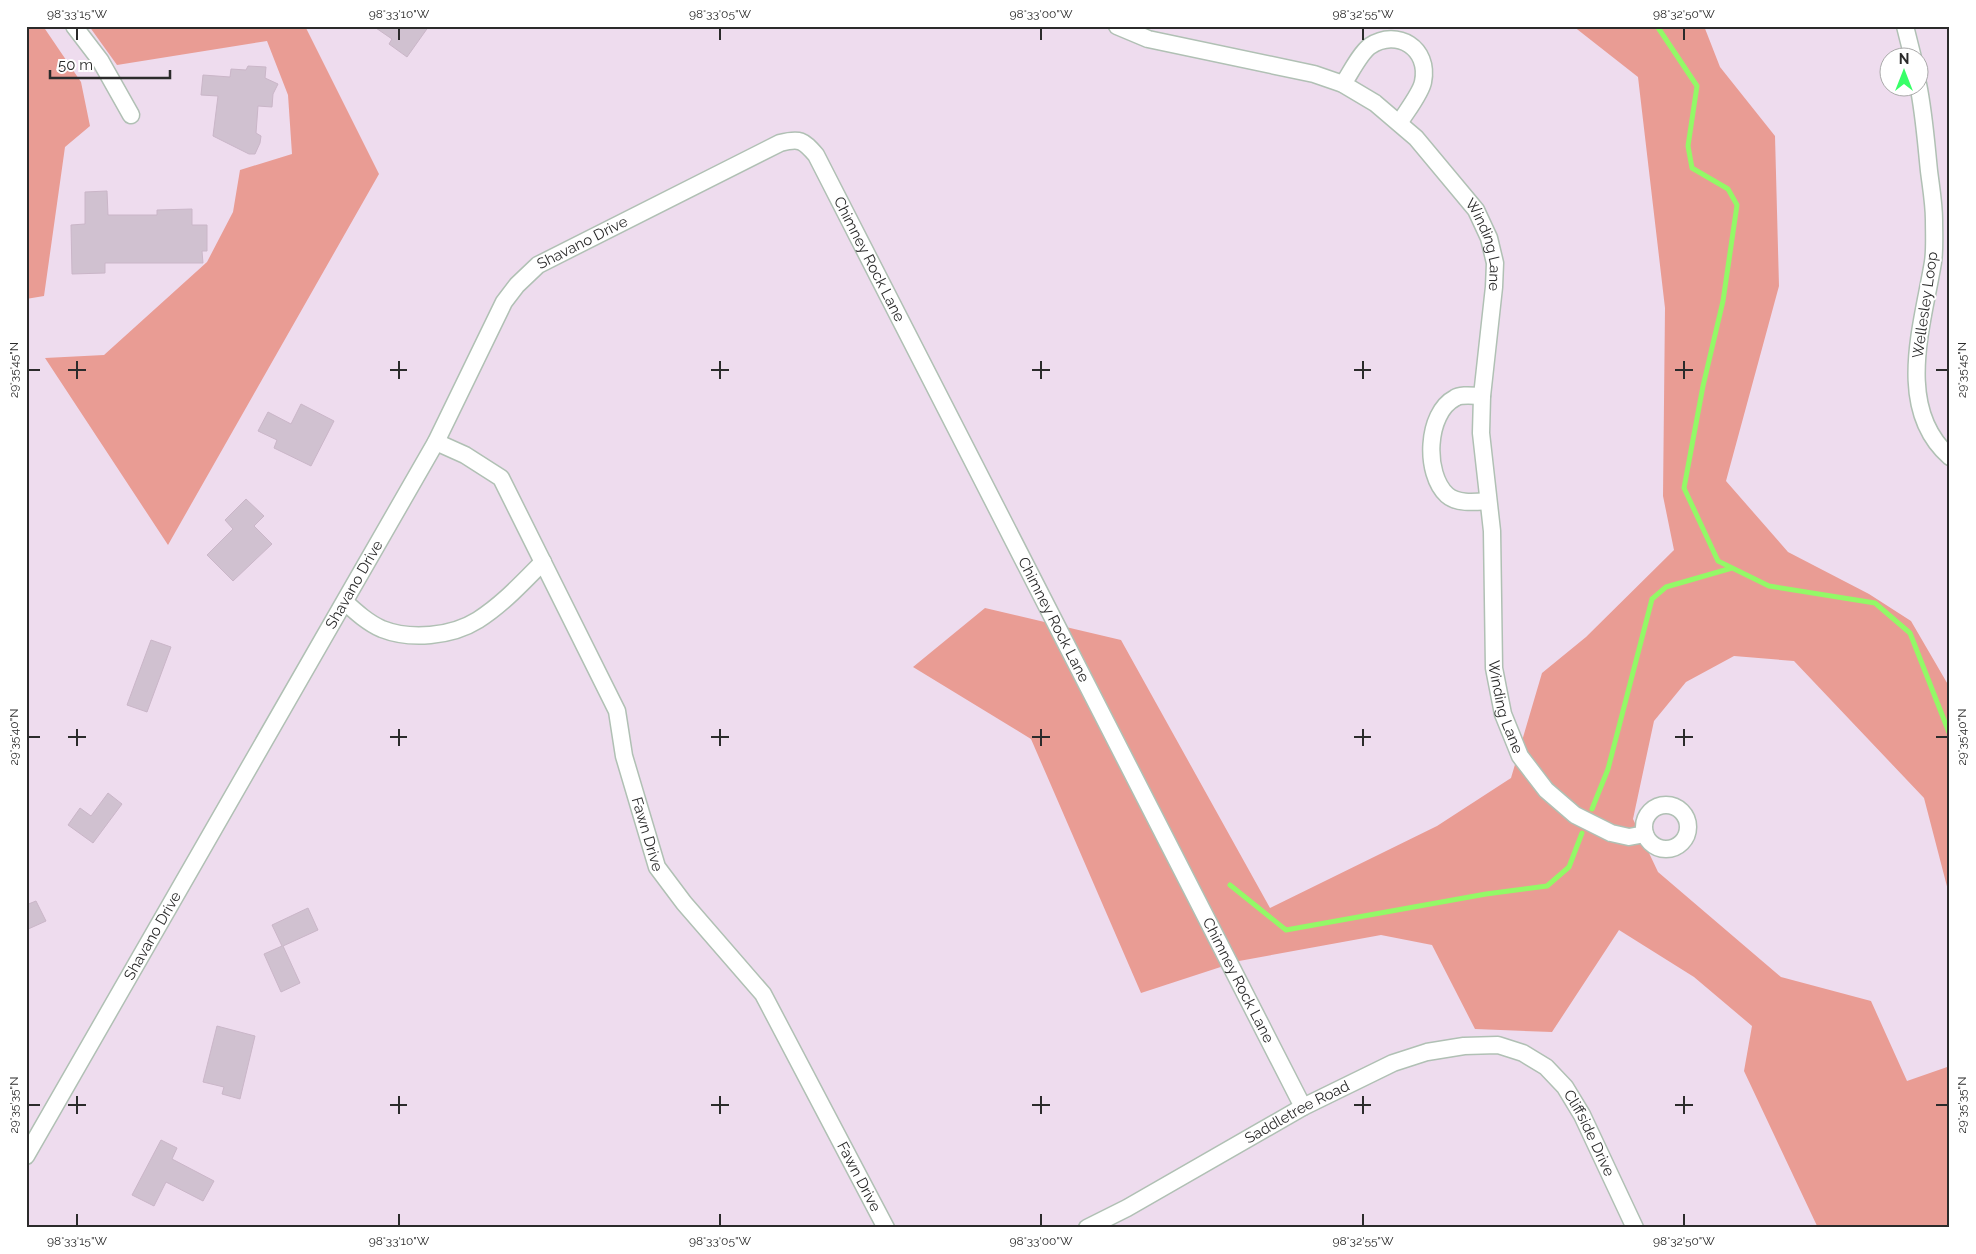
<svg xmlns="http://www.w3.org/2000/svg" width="1976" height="1254" font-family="Raleway,sans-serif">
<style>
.green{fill:#e99c94}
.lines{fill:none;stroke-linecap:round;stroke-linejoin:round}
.stream{stroke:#93f967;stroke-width:5}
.building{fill:#d0c1d0;stroke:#cab6c8}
.minor-casing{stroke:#b0c0b4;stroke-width:19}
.minor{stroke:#fff;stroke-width:16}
.ticks{fill:none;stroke:#2b2b2b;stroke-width:2}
.labels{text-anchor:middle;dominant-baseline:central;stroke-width:4;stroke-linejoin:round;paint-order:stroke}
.street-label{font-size:15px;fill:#2b2b2b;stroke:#fff}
.neatline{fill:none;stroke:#2b2b2b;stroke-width:2}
.ticks-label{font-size:12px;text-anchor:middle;fill:#2b2b2b}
</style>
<rect width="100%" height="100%" fill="#eedcee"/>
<path class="green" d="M26 26H43L81 82 90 126 65 147 44 296 26 299Z
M89 26H305L379 174 168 545 45 358 104 355 207 262 233 212 240 170 292 154 288 95 267 41 117 65Z
M1573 26H1704L1720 67 1775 136 1779 286 1726 481 1788 552 1869 594 1911 621 1950 688V898L1924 798 1794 661 1734 656 1686 682 1654 721 1633 819 1658 872 1781 977 1871 1001 1907 1081 1950 1066V1228H1818L1744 1071 1752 1026 1694 977 1619 930 1552 1032 1475 1029 1432 945 1381 935 1239 961 1141 993 1031 739 913 667 985 608 1121 640 1270 908 1437 826 1511 778 1542 673 1586 637 1674 550 1663 496 1665 308 1638 77Z"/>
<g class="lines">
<path class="stream" d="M1657 26 1697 86 1688 146 1692 168 1728 189 1737 205 1723 301 1703 386 1684 488 1718 561 1769 586 1875 603 1910 633 1950 735
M1592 809 1608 769 1652 599 1666 587 1732 568
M1230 885 1286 930 1486 894 1547 886 1569 867 1582 833"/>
</g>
<path class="building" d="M373 26H429L407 57 389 44 392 39Z
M248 66 266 67 265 78 278 84 273 94 272 107 258 106 256 133 261 136 260 143 255 154H249L213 136 218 96 201 95 203 75 230 77 231 69 246 70Z
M107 191 108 215H157V210L192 209V225H207V251H202L203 263H105V273L72 274 71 225 85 224V192Z
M301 404 334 421 311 466 274 448 277 440 258 431 268 412 291 424Z
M246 499 264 516 254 526 272 544 233 581 207 555 233 529 225 520Z
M151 640 171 647 147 712 127 705Z
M108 793 122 804 93 843 68 825 80 808 91 816Z
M36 901 46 921 26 930V905Z
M308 908 318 930 283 946 300 983 281 992 264 954 282 946 272 925Z
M217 1026 255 1036 240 1099 222 1094 224 1087 203 1082Z
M161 1140 177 1148 172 1159 214 1181 203 1201 166 1182 154 1206 132 1195Z"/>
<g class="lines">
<defs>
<g id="minor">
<path d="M74 26 100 60 131 115"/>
<path id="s1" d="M1117 26 1148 39 1314 74 1343 84 1375 103 1416 138 1476 210 1489 238 1495 263 1494 287 1482 396 1481 433 1492 531 1494 668 1503 714 1520 756 1546 790 1575 815 1611 833 1629 837 1645 834"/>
<path d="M1905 26 1913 58"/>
<path d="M1343 84C1350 74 1360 53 1370 46 1397 28 1430 48 1423 82 1421 93 1406 112 1400 122"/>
<path d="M1918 84C1924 113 1926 142 1929 171 1931 187 1934 204 1934 220 1934 234 1935 249 1933 262 1923 324 1894 408 1950 457"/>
<path d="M1482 396C1474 396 1461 394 1455 398 1426 413 1424 474 1447 495 1457 504 1475 502 1488 501"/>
<path id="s2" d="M436 442 465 455 501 478 617 711 624 756 657 867 684 903 763 994 886 1228"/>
<path d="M345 602C356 612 368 623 382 629 410 640 451 637 478 620 503 604 522 583 543 562"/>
<circle cx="1666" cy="827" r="22"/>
<path id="s3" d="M26 1156 436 442 504 302 517 285 538 265 780 143C800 138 803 140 816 155L1303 1107"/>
<path id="s4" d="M1087 1228 1127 1208 1303 1107 1393 1063 1427 1052 1464 1046 1498 1045 1523 1053 1546 1067 1565 1087 1582 1115 1635 1228"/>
</g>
</defs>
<use href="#minor" class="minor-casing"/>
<use href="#minor" class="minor"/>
</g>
<path class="ticks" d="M77 28V40M399 28V40M720 28V40M1041 28V40M1363 28V40M1684 28V40M77 361V379M399 361V379M720 361V379M1041 361V379M1363 361V379M1684 361V379M28 370H40M68 370H86M390 370H407M711 370H729M1032 370H1050M1354 370H1371M1675 370H1693M1936 370H1948M77 729V746M399 729V746M720 729V746M1041 729V746M1363 729V746M1684 729V746M28 737H40M68 737H86M390 737H407M711 737H729M1032 737H1050M1354 737H1371M1675 737H1693M1936 737H1948M77 1096V1114M399 1096V1114M720 1096V1114M1041 1096V1114M1363 1096V1114M1684 1096V1114M28 1105H40M68 1105H86M390 1105H407M711 1105H729M1032 1105H1050M1354 1105H1371M1675 1105H1693M1936 1105H1948M77 1214V1226M399 1214V1226M720 1214V1226M1041 1214V1226M1363 1214V1226M1684 1214V1226"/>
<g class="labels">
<g class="street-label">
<text stroke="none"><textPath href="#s3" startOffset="1079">Shavano Drive</textPath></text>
<text stroke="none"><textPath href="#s1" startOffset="455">Winding Lane</textPath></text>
<text stroke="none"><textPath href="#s3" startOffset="1459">Chimney Rock Lane</textPath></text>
<text transform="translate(1925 305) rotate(-82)">Wellesley Loop</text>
<text stroke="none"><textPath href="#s3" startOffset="659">Shavano Drive</textPath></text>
<text stroke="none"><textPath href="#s3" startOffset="1864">Chimney Rock Lane</textPath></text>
<text stroke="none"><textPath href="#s1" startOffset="922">Winding Lane</textPath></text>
<text stroke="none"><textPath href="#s2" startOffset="462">Fawn Drive</textPath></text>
<text stroke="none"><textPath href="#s3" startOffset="254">Shavano Drive</textPath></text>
<text stroke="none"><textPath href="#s3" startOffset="2269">Chimney Rock Lane</textPath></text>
<text stroke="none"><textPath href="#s4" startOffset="240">Saddletree Road</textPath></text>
<text stroke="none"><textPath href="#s4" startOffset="588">Cliffside Drive</textPath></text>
<text stroke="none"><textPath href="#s2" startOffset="868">Fawn Drive</textPath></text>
</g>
</g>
<rect width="1976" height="1254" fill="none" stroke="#ffffff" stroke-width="55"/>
<g transform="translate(1904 72)"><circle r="24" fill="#ffffff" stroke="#aaaaaa"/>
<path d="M0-4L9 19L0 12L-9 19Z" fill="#38ff68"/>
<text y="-8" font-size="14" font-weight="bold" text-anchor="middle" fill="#2b2b2b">N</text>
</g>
<path d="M50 70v8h120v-8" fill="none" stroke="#2b2b2b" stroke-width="2.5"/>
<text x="58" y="70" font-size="15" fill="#2b2b2b" stroke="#ffffff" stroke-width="4" paint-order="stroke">50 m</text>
<rect x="28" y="28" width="1920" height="1198" class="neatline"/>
<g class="ticks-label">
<text x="77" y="18">98°33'15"W</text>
<text x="399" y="18">98°33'10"W</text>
<text x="720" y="18">98°33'05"W</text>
<text x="1041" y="18">98°33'00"W</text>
<text x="1363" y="18">98°32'55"W</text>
<text x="1684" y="18">98°32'50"W</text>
<text transform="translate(14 370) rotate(-90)" y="4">29°35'45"N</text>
<text transform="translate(1962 370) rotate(-90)" y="4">29°35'45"N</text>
<text transform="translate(14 737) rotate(-90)" y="4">29°35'40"N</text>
<text transform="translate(1962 737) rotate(-90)" y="4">29°35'40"N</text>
<text transform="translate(14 1105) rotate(-90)" y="4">29°35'35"N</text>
<text transform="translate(1962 1105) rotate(-90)" y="4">29°35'35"N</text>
<text x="77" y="1245">98°33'15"W</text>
<text x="399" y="1245">98°33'10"W</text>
<text x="720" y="1245">98°33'05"W</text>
<text x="1041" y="1245">98°33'00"W</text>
<text x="1363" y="1245">98°32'55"W</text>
<text x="1684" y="1245">98°32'50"W</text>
</g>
</svg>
